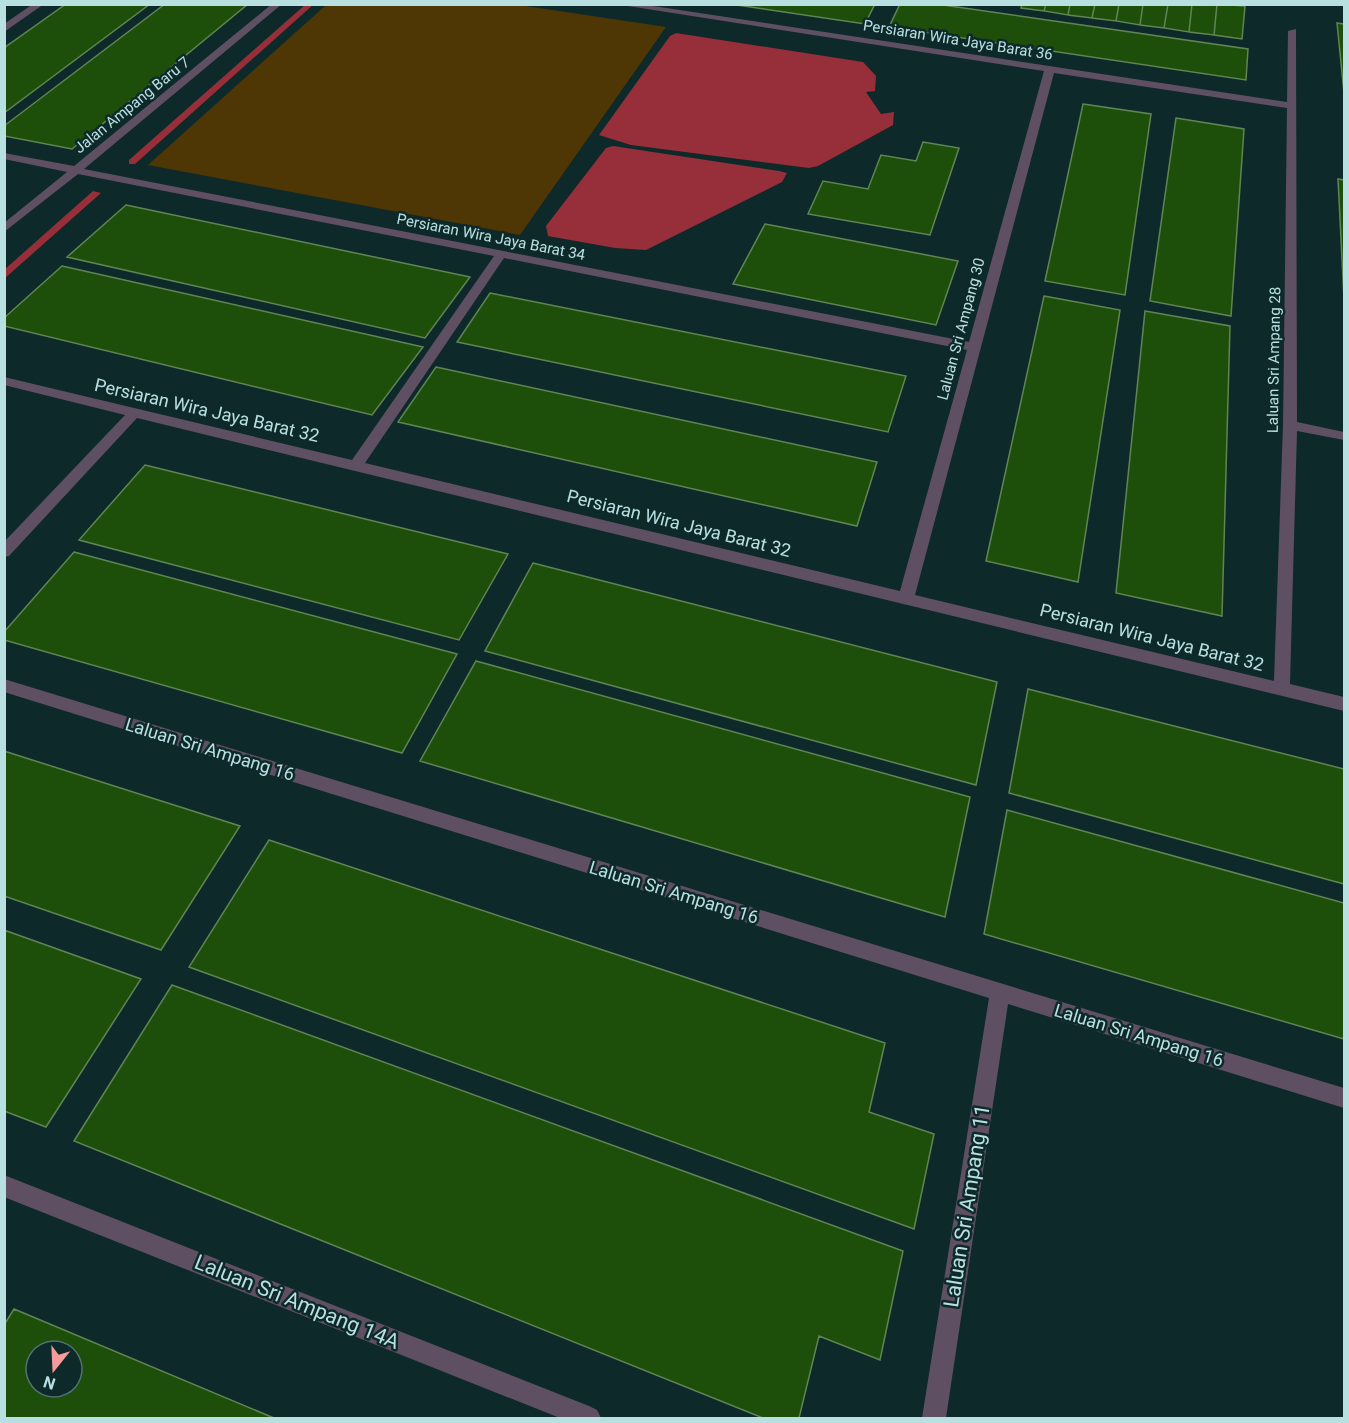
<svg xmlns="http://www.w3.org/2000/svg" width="1349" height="1423" font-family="Roboto,sans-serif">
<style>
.green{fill:#4e3605}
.water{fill:#962f39}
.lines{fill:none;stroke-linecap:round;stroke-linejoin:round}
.stream{fill:#962f39;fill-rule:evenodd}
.building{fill:#1d4f0a;stroke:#608555;stroke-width:1.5;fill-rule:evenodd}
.minor{fill:#5f4f63;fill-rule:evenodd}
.labels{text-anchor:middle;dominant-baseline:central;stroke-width:5;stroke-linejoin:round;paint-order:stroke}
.far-street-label{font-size:15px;fill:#b8e0e1;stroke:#0e292a}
.street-label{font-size:18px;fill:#b8e0e1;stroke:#0e292a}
.near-street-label{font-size:21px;fill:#b8e0e1;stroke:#0e292a}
</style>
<rect width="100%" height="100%" fill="#0e292a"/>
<path class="green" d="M326 5H519L666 27 520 235 148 165Z"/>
<path class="water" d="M676 33 863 62 876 76 875 91 866 92 881 114 894 112 893 125 818 166 809 168 631 145 599 135 670 36Z
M613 146 779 171 787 173 782 182 646 250 615 248 548 236 546 226 606 148Z"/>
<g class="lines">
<path class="stream" d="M306 4H314L135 164H129V160Z
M93 191 101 193 4 279V270Z"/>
</g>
<path class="building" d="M66 4H150L4 113V48Z
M165 4H248L72 149 4 136V126Z
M730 4H875L865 24Z
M900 4H936L1248 49 1246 80 889 27Z
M1022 4H1046L1044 11 1021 8Z
M1046 4H1070L1068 15 1044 11Z
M1070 4H1095L1092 18 1068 15Z
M1095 4H1119L1116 21 1092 18Z
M1119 4H1143L1140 25 1116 21Z
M1143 4H1168L1164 28 1140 25Z
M1168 4H1192L1189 32 1164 28Z
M1192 4H1217L1214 35 1189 32Z
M1217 4 1245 6 1242 39 1214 35Z
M1337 23 1344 24V93Z
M1083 104 1151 114 1125 295 1045 281Z
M1176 118 1244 129 1231 316 1150 301Z
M923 142 959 148 930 235 808 214 823 181 868 189 881 155 916 161Z
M1338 179 1344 180V299Z
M126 205 470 277 425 338 67 257Z
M765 224 958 261 936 325 733 284Z
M62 266 423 347 372 415 4 326V318Z
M490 293 906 376 888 432 457 342Z
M1044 296 1120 310 1078 582 986 561Z
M1145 311 1230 326 1222 616 1116 593Z
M436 367 877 462 857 526 398 422Z
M145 465 508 554 459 640 79 540Z
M74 552 457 654 402 753 4 640V632Z
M533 563 997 682 976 785 485 651Z
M476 661 970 797 945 917 420 761Z
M1028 689 1344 769V884L1009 793Z
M4 751 240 826 161 950 4 896Z
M1007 810 1344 903V1039L984 934Z
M269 840 885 1043 869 1112 934 1134 914 1229 189 967Z
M4 930 141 979 46 1127 4 1111Z
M172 985 903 1251 880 1360 819 1336 799 1418H763L74 1141Z
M14 1309 274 1418H4V1325ZM36 1351H72V1387H36Z"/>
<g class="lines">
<path class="minor" d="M33 4H44L4 32V24Z
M272 4H282L84 169 969 342 1044 71 615 4H640L1287 102 1288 31 1296 29 1297 422 1344 432V440L1297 431 1290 684 1344 697V711L137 418 9 556 4 557V542L125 415 4 385V377L352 460 494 256 78 174 4 232V223L67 172 4 159V153L74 166ZM1054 73 1287 108 1283 425 1274 681 915 595ZM504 258 967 350 900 591 365 463Z
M4 679 1344 1088V1108L1008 1004 946 1418H922L989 998 4 692Z
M4 1175 589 1406 597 1410 601 1418H560L4 1197Z"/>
</g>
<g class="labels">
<g class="far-street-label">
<text transform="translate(958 40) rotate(9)">Persiaran Wira Jaya Barat 36</text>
<text transform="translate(132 105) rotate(-39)">Jalan Ampang Baru 7</text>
<text transform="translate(491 237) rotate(11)">Persiaran Wira Jaya Barat 34</text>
<text transform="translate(961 329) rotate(-75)">Laluan Sri Ampang 30</text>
<text transform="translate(1274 360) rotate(-89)">Laluan Sri Ampang 28</text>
</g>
<g class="street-label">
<text transform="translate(207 410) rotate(13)">Persiaran Wira Jaya Barat 32</text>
<text transform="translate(679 523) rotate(14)">Persiaran Wira Jaya Barat 32</text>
<text transform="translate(1152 637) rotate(14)">Persiaran Wira Jaya Barat 32</text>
<text transform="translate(210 749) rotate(17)">Laluan Sri Ampang 16</text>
<text transform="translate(674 892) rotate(17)">Laluan Sri Ampang 16</text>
<text transform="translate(1139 1035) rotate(17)">Laluan Sri Ampang 16</text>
</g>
<g class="near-street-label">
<text transform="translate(967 1206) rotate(-81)">Laluan Sri Ampang 11</text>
<text transform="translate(297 1302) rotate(22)">Laluan Sri Ampang 14A</text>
</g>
</g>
<rect width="1349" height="1423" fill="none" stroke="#b8e0e1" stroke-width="12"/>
<g transform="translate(54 1369) rotate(198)"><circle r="28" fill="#0e292a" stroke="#527273" stroke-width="1.5"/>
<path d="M0-4.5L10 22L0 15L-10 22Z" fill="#f59b9c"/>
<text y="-9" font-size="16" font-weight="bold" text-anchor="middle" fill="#b8e0e1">N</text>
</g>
</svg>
